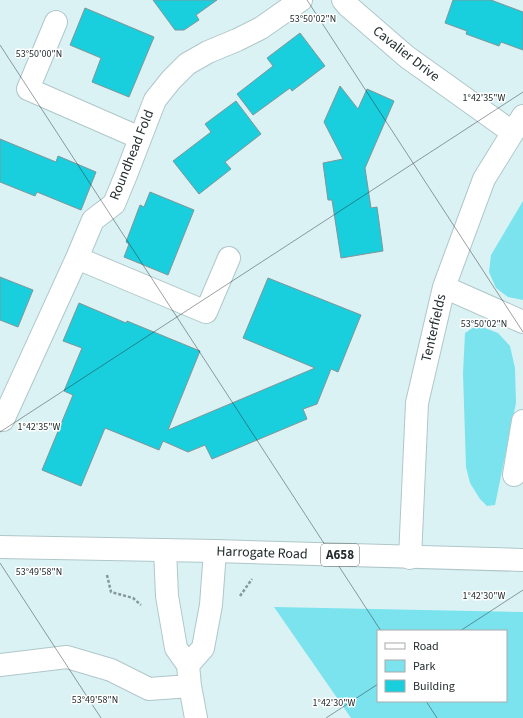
<svg xmlns="http://www.w3.org/2000/svg" width="523" height="718" font-family="'Source Sans 3',sans-serif">
<style>
.green{fill:#7ae3ee;fill-rule:evenodd}
.building{fill:#19cedd;stroke:#809699}
.lines{fill:none;stroke-linecap:round;stroke-linejoin:round}
.minor-casing{stroke:#b0c7ca;stroke-width:24}
.highway-casing{stroke:#b0c7ca;stroke-width:24}
.path{stroke:#87989a;stroke-width:2.5;stroke-dasharray:3 2;stroke-linecap:butt}
.minor{stroke:#fff;stroke-width:22}
.highway{stroke:#fff;stroke-width:22}
.ticks{fill:none;stroke:#242d2e;stroke-width:1;stroke-opacity:0.45}
.labels{text-anchor:middle;dominant-baseline:central;stroke-width:3;stroke-linejoin:round;paint-order:stroke}
.shield{fill:#fff;stroke:#666c6d;stroke-width:1}
.shield-label{font-size:13px;font-weight:bold;fill:#242d2e}
.street-label{font-size:14px;fill:#242d2e;stroke:#fff}
.ticks-label{font-size:10px;text-anchor:middle;fill:#242d2e;stroke:#fff;stroke-width:3;stroke-linejoin:round;paint-order:stroke}
</style>
<rect width="100%" height="100%" fill="#daf2f4"/>
<path class="green" d="M523 201V300L508 297 496 288 489 272 491 255Z
M474 327H482L498 333 510 346 515 368 516 403 495 505 487 506 480 499 470 483 466 467 463 373 465 333Z
M274 607 523 612V718H351ZM378 631H506V701H378Z"/>
<path class="building" d="M153 0H217L196 15 199 20 184 30H175Z
M453 0H491L523 12V50L501 42 499 46 466 34 467 31 445 23Z
M85 8 154 37 129 97 92 82 101 58 70 45Z
M300 33 325 66 292 91 290 88 253 115 237 94 273 66 267 58Z
M340 86 358 109 367 89 394 101 365 168 371 208 377 207 383 251 341 258 332 200H328L323 163 343 159 324 122Z
M236 101 261 134 225 162 231 169 199 194 173 161 211 132 205 124Z
M0 139 56 162 58 156 96 172 81 210 37 192 35 196 0 182Z
M150 192 194 210 168 275 124 257 129 244 126 242 140 205 144 207Z
M0 277 33 290 18 327 0 320Z
M268 278 361 315 338 372 331 369 317 404 303 409 307 419 212 459 205 445 188 452 163 441 159 450 105 428 81 486 42 470 73 395 64 391 82 348 63 341 79 303 126 323 127 321 200 351 168 430 315 368 243 338Z"/>
<g class="lines">
<defs>
<path id="minor" d="M343 0 348 6 407 57 512 132
M56 22 28 89 140 138
M77 258 206 312 229 258
M444 287 523 322
M0 419 3 420 77 258 93 220 114 204 126 175 155 100 171 80 187 64 208 52 237 40 261 28 301 0
M514 475 523 421
M165 550 167 596 176 648 188 665 190 686 196 718
M410 558 417 403 444 287 484 179 523 116
M0 665 67 657 111 670 149 689 190 686
M188 665 203 648 211 605 215 551"/>
<path id="highway" d="M0 547 215 551 523 560"/>
</defs>
<use href="#minor" class="minor-casing"/>
<use href="#highway" class="highway-casing"/>
<path class="path" d="M107 575 111 592 133 598 141 605
M240 596 252 579"/>
<use href="#minor" class="minor"/>
<use href="#highway" class="highway"/>
</g>
<path class="ticks" d="M307 0 523 332M0 45 381 631M0 432 523 92M0 563 101 718M460 631 523 590M426 701 437 718M326 718 378 684"/>
<g class="labels">
<rect class="shield" x="321" y="544" width="38" height="22" rx="3"/>
<g class="shield-label">
<text x="340" y="555">A658</text>
</g>
<g class="street-label">
<text transform="translate(406 54) rotate(38)">Cavalier Drive</text>
<text transform="translate(132 155) rotate(-68)">Roundhead Fold</text>
<text transform="translate(434 328) rotate(-77)">Tenterfields</text>
<text transform="translate(262 553) rotate(2)">Harrogate Road</text>
</g>
</g>
<g class="ticks-label">
<text x="313" y="22">53°50'02"N</text>
<text x="39" y="57">53°50'00"N</text>
<text x="484" y="101">1°42'35"W</text>
<text x="484" y="327">53°50'02"N</text>
<text x="39" y="430">1°42'35"W</text>
<text x="39" y="575">53°49'58"N</text>
<text x="484" y="599">1°42'30"W</text>
<text x="95" y="703">53°49'58"N</text>
<text x="334" y="706">1°42'30"W</text>
</g>
<rect x="377" y="630" width="130" height="72" fill="#ffffff" stroke="#a7abab"/>
<rect x="385" y="643" width="20" height="6" fill="#ffffff" stroke="#a7abab"/>
<text x="413" y="650" font-size="12" fill="#242d2e">Road</text>
<rect x="385" y="660" width="20" height="12" fill="#7ae3ee" stroke="#a7abab"/>
<text x="413" y="670" font-size="12" fill="#242d2e">Park</text>
<rect x="385" y="680" width="20" height="12" fill="#19cedd" stroke="#a7abab"/>
<text x="413" y="690" font-size="12" fill="#242d2e">Building</text>
</svg>
